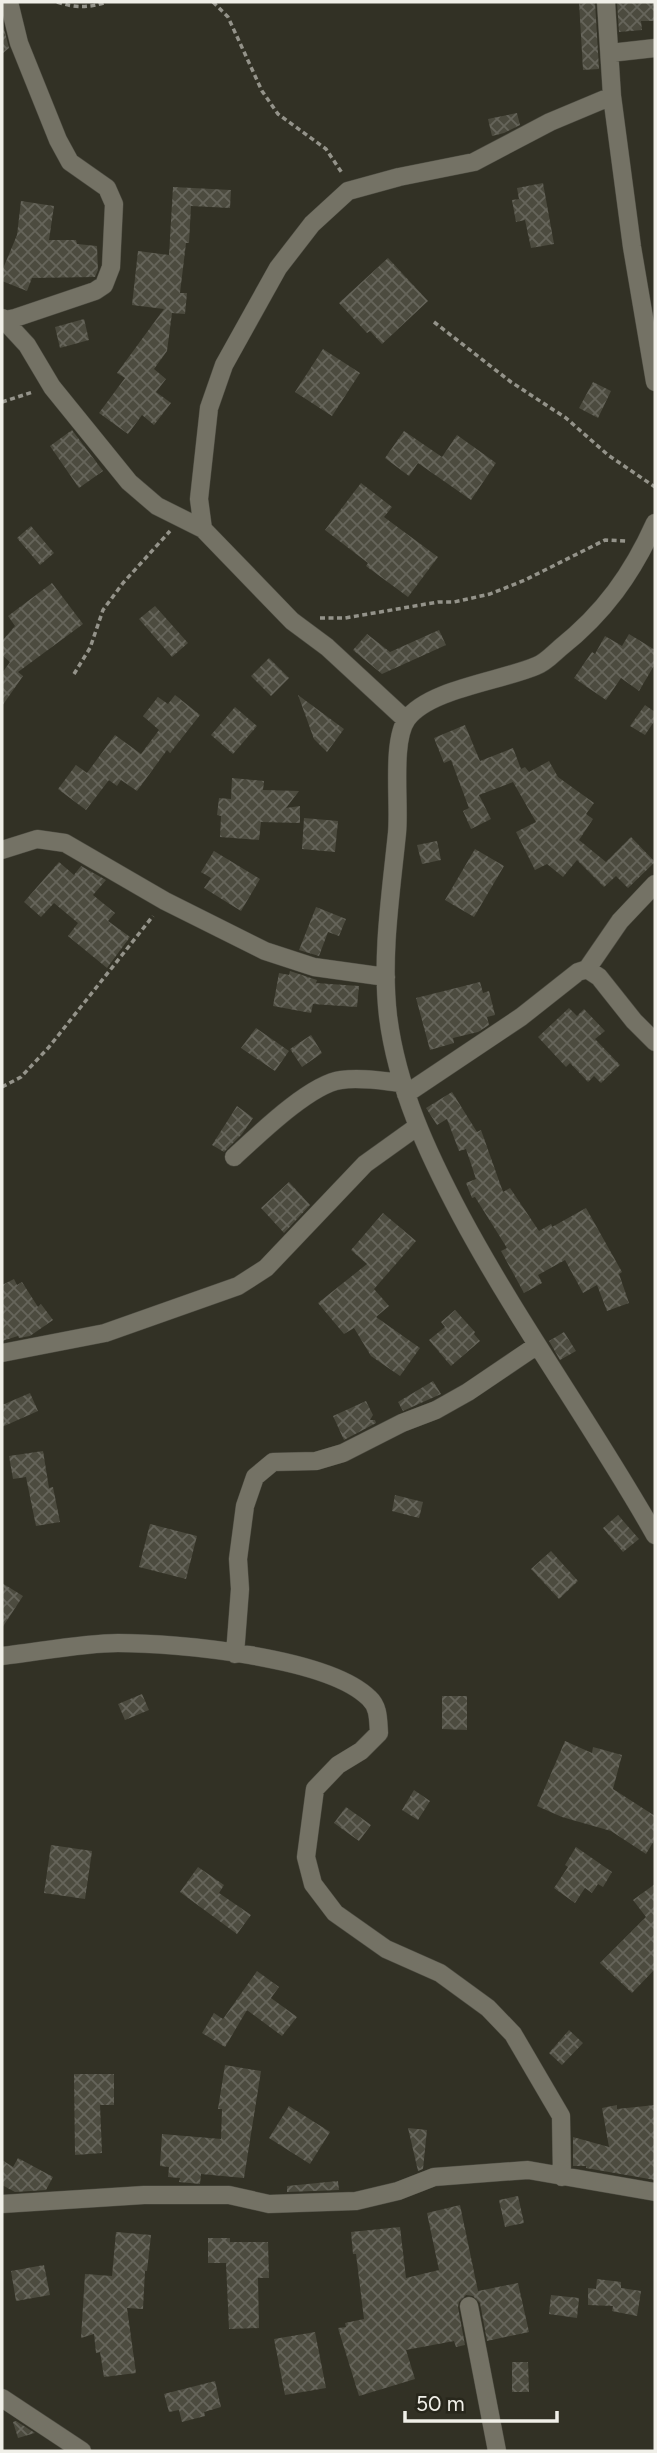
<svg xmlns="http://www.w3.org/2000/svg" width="657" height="2453" font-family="Figtree,sans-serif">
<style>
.building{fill:url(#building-cross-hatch)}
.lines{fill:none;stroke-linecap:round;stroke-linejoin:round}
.street-casing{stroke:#4d4c42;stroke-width:19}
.path{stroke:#94938a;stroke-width:3.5;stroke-dasharray:5 3.5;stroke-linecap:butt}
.street{stroke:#747265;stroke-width:18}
</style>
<defs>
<pattern id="building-cross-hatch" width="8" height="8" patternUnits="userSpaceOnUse" patternTransform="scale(1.75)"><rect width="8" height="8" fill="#4c4b3f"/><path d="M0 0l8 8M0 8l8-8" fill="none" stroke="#66655b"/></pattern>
</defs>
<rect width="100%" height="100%" fill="#323125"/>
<path class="building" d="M579 2H595L599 69 583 70Z
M617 2H655V21H641L642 30 619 32Z
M2 20 9 48 2 54Z
M517 113 520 125 504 133 492 136 488 119Z
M543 183 554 244 531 248 525 220 516 222 512 200 519 199 517 188Z
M173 187 231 190 230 208 191 206 189 243H186L180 293H187L185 314 172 313 167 351 154 369 166 379 156 392 171 403 154 425 142 415 128 434 99 413 125 378 117 373 164 309 132 305 138 251 169 255Z
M21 201 54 206 49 240H76L77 244 97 246 98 270 95 277 32 278 27 291 2 281V271L17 235Z
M388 258 428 301 382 344 370 331 367 333 339 303Z
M84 319 89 340 60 348 55 327Z
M323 349 360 373 332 416 295 392Z
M593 382 611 391 598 418 579 408Z
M72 430 103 471 79 488 50 446Z
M404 431 442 457 457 435 496 463 471 500 418 463 409 476 385 458Z
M361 483 392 507 384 517 438 557 408 597 366 566 368 563 325 530Z
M31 526 54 553 40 565 17 538Z
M52 583 83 624 18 672 23 676 2 706V673L10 662 2 655V641L15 626 8 616Z
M155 606 188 643 172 657 139 619Z
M439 630 446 645 382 674 353 650 367 634 390 652Z
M629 634 655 650V664L639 691 621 678 606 700 574 678 592 652 595 654 605 636 622 646Z
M269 658 289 678 271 696 251 676Z
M175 695 200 715 170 753 167 750 137 791 121 780 117 786 109 780 86 810 58 789 76 765 87 773 115 735 141 754 159 730 143 716 158 697 168 704Z
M298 695 344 729 327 752 314 739Z
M645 705 655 712V720L645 735 630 726Z
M235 707 257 726 233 754 211 735Z
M465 725 480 761 513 748 521 769 525 767 529 772 549 761 558 777 594 803 586 814 593 819 579 840 606 862 631 837 655 862 628 888 616 876 604 887 577 860 563 877 547 864 535 870 516 832 536 822 513 782 479 795 491 819 471 829 463 811 469 808 451 760 444 763 434 738Z
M232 778 264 781 263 790 299 791 286 808 300 806V823L261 822 259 840 220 837 221 816 217 815 219 798 231 799Z
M304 818 338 821 335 852 302 849Z
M437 841 441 860 422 864 417 845Z
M475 849 504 866 474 917 445 900Z
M214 851 260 879 241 911 204 888 211 878 201 872Z
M59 862 74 875 81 866 106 880 93 895 115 913 108 921 130 937 107 968 68 936 78 923 54 903 41 917 24 902Z
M316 907 346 919 339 936 328 932 319 956 299 950Z
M290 971 317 980 316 983 359 986 357 1007 313 1004 311 1013 273 1006 279 973 289 975Z
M480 982 483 993 489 991 495 1015 487 1017 489 1025 478 1032 453 1038 454 1043 430 1050 416 998Z
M569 1008 577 1016 584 1009 605 1031 595 1039 620 1065 601 1083 594 1076 588 1082 570 1063 566 1067 538 1037Z
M256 1028 289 1051 275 1071 241 1048Z
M311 1035 322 1053 302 1067 290 1049Z
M452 1092 477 1132 481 1130 503 1192 510 1188 539 1231 551 1224 552 1227 586 1208 622 1272 619 1274 629 1303 607 1311 597 1285 583 1293 565 1260 538 1275 542 1283 524 1293 501 1251 507 1248 475 1197 472 1198 466 1183 476 1179 466 1149 459 1151 447 1119 437 1125 426 1108Z
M237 1106 253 1118 242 1134 224 1152 212 1145Z
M289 1182 310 1205 284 1233 261 1208Z
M383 1213 416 1241 374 1289 389 1306 376 1317 420 1348 400 1376 371 1356 354 1328 344 1334 318 1303 367 1264 351 1250Z
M14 1279 17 1285 22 1282 38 1307 41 1304 53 1320 30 1336 19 1338 18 1336 2 1341V1285Z
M455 1310 475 1332 474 1334 480 1341 451 1366 429 1340 445 1327 441 1322Z
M564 1332 576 1351 560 1360 549 1341Z
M433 1381 441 1394 403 1411 398 1402Z
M30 1393 38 1411 2 1427V1405Z
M366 1401 373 1415 370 1420H375L376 1423 344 1440 333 1416Z
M43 1451 49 1488 53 1487 60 1522 36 1526 26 1477 13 1479 9 1456Z
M395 1495 423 1502 419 1518 392 1511Z
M618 1515 639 1539 623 1552 603 1528Z
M150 1524 197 1536 186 1579 139 1567Z
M551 1551 578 1581 559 1599 531 1569Z
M2 1583 23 1596 2 1628Z
M142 1694 149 1710 125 1720 118 1704Z
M442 1696H467V1730L442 1729Z
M565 1741 592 1753 593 1747 622 1755 613 1789 655 1816V1839L646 1854 611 1831 562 1817 537 1806Z
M414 1790 430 1801 418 1820 402 1810Z
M346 1807 371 1825 359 1841 334 1823Z
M51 1845 92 1851 85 1899 44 1893Z
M576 1847 612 1872 603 1887 598 1884 592 1893 585 1888 575 1903 554 1888 568 1867 565 1865Z
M198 1867 224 1885 219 1893 251 1915 237 1934 180 1892Z
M655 1884V1969L632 1993 600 1963 646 1917 633 1900Z
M257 1971 279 1987 271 1998 297 2017 282 2036 247 2010 225 2047 202 2033 214 2013 223 2019Z
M569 2030 583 2043 562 2065 549 2053Z
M225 2065 261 2071 244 2178 201 2174 200 2184 179 2182 180 2178 168 2177 169 2167 160 2166 162 2134 221 2139 222 2109H218Z
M74 2074H114V2105H100L102 2153 75 2155Z
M617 2105V2109L655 2105V2180L586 2168V2166H573V2137L609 2147 602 2108Z
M289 2106 330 2132 310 2164 269 2138Z
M408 2128 427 2130 423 2169 418 2171Z
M18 2158 53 2177 46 2190 15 2192 2 2185V2160L13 2167Z
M338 2181 339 2190 287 2192V2186Z
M518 2196 524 2223 505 2227 499 2200Z
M460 2205 478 2291 518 2283 529 2332 487 2341 480 2303 473 2296 466 2295 459 2302 458 2307 465 2345 456 2347 454 2341 406 2350 415 2379 359 2396 338 2328 346 2327 345 2323 364 2319 356 2254H353L351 2232 400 2227 406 2278 439 2270 427 2213Z
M116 2232 151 2235 147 2271H145L143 2309 127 2308 136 2373 104 2377 100 2352 96 2353 94 2334 81 2338 85 2274 112 2276Z
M208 2238H230V2242H268L269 2278H258L259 2328 229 2329 226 2263H208Z
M44 2265 50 2295 16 2301 11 2271Z
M597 2279 621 2282V2288L641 2291 637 2316 612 2311 613 2306 588 2305V2288L596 2289Z
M551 2295 579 2298 577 2318 549 2314Z
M315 2332 326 2388 285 2395 274 2339Z
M512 2362H528L529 2392H512Z
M215 2381 221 2407 204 2412 205 2416 182 2422 179 2410 169 2412 164 2394Z
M16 2421 35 2433 18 2438 13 2422Z"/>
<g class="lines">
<defs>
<path id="street" d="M606 2 612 96 632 247 655 382
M610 53 655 48
M2 318 27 345 52 387 129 482 157 506 203 529
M4 320 15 318 95 291 104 285 111 267 114 204 107 188 70 162 58 140 19 43 9 2
M655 523C632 574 604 613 560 648 553 654 545 663 536 666 501 681 429 689 407 719 391 741 400 804 397 833 391 893 381 956 388 1016 397 1088 428 1154 461 1216 520 1326 594 1427 655 1535
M406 720 327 647 292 621 203 529 199 499 209 408 224 365 278 268 312 224 348 191 399 177 474 162 550 122 612 96
M2 850 37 839 65 843 165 901 265 951 314 967 386 977
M587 969 599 977 634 1021 655 1042
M406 1094 521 1017 578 972 587 969 620 921 655 884
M234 1157C258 1135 310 1084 341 1080 361 1077 382 1081 402 1083
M2 1353 105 1333 238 1286 266 1268 365 1164 418 1126
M235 1654 240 1589 238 1559 245 1506 255 1477 273 1462 316 1461 343 1453 402 1423 436 1410 468 1392 536 1346
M2 1656C38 1652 83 1643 118 1643 177 1643 328 1657 369 1698 379 1707 378 1720 379 1733L361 1751 338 1765 315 1789 306 1857 313 1884 335 1913 386 1949 440 1973 488 2008 513 2034 561 2116 562 2177
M2 2204 144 2195H229L269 2204 356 2201 398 2191 434 2177 528 2170 655 2192
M469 2306 497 2451
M2 2398 82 2451"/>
</defs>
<use href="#street" class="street-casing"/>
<path class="path" d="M57 2C75 8 89 8 107 2
M213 2 228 17 262 91 278 114 326 149 342 173
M434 322 511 382 566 418 608 455 655 487
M2 402 33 392
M320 618H345L438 602H454L490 594 525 580 605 540 627 541
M74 674 90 648 103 610 123 583 170 531
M2 1087 21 1077 49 1047 153 916"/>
<use href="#street" class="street"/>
</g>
<rect width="657" height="2453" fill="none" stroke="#f0efe8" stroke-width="7"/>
<path d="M405 2411v10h152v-10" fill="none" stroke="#f0efe8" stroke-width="3.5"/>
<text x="416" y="2411" font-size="21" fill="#f0efe8" stroke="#28271c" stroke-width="5" paint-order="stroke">50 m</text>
</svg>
